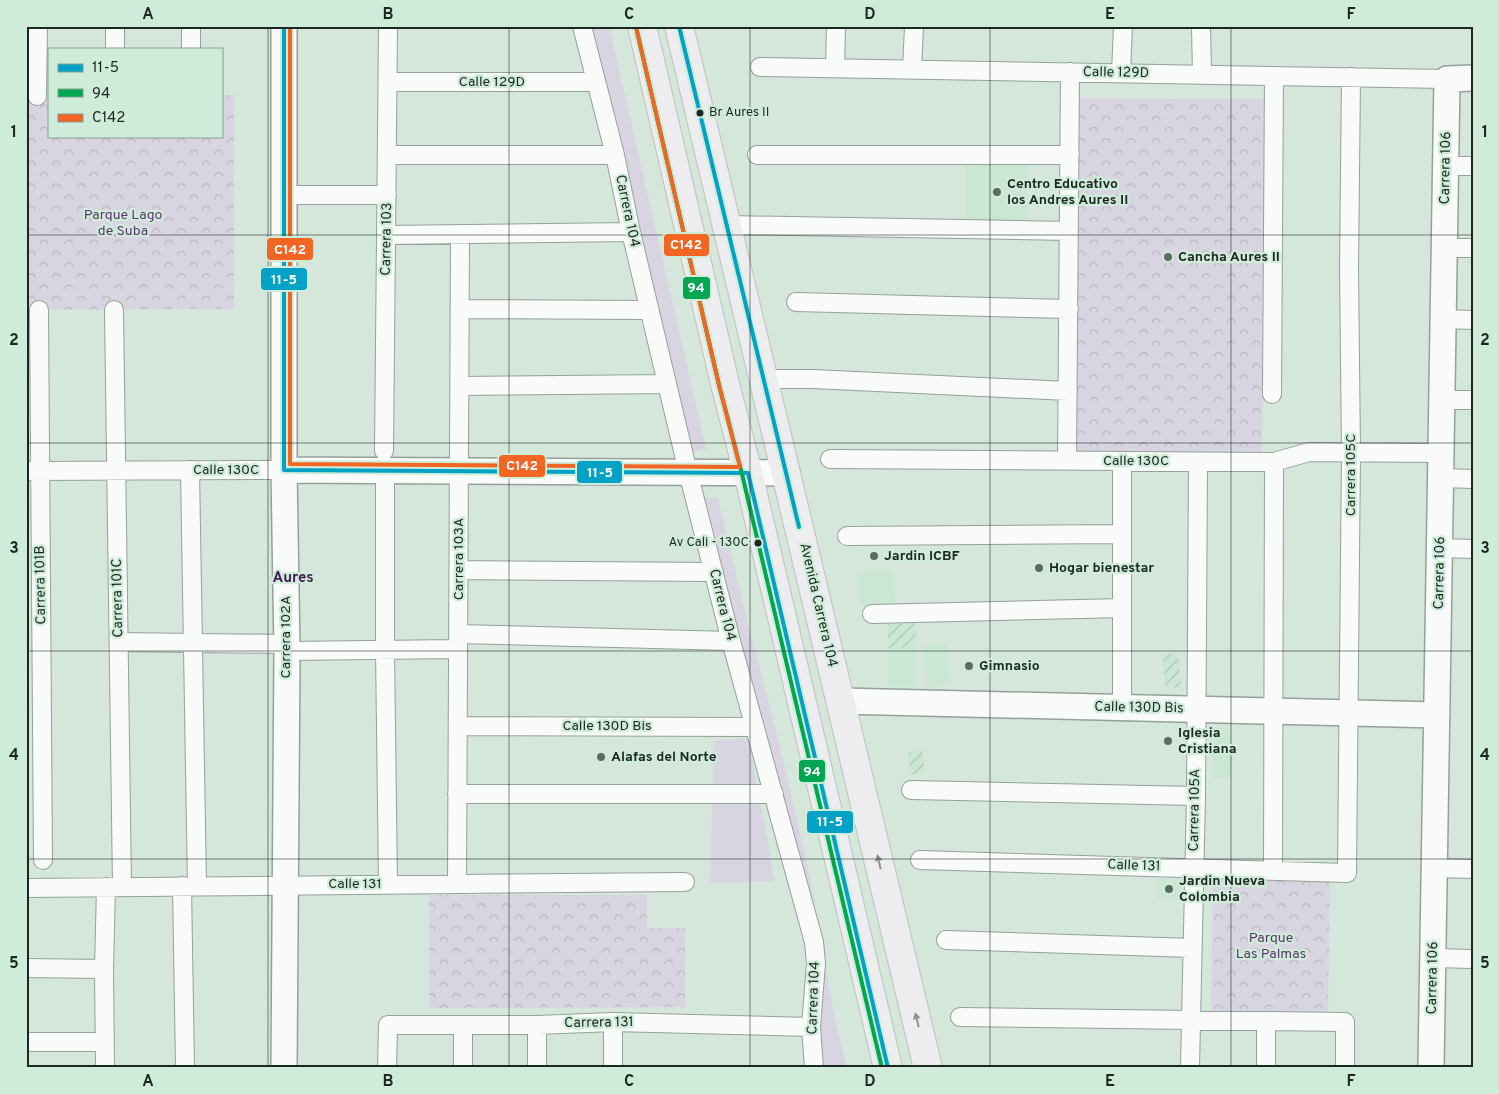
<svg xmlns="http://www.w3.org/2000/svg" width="1499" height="1094" font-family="Overpass,sans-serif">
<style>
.built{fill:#cbe6d4}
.industrial{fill:url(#industrial-furrows)}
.grass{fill:#d8d4e2}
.park{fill:url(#park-crowns)}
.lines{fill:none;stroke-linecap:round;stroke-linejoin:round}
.street-casing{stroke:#94a198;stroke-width:20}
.secondary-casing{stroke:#94a198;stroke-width:28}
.primary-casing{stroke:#bac3bd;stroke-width:30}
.street{stroke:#f9fbfa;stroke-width:18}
.secondary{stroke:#f9fbfa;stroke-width:25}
.primary{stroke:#ededef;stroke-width:28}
.bus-1-casing{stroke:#cfecda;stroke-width:8}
.bus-2-casing{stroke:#cfecda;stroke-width:8}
.bus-3-casing{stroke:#cfecda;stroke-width:8}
.bus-1{stroke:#01a2c5;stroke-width:4}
.bus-2{stroke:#00a651;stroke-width:4}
.bus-3{stroke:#f26522;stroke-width:4}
.oneway{fill:#8f9492}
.grid{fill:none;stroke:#1c2720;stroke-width:1;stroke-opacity:0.55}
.bus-dot{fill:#1c2720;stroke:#cfecda;stroke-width:2}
.poi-dot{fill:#5d6a61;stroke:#cfecda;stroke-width:2}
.labels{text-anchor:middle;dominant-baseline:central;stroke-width:4.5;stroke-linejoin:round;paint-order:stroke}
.bus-label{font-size:13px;fill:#1c2720;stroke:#cfecda;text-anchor:start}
.street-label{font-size:14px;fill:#1c2720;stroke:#cfecda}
.poi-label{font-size:14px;font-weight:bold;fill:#1c2720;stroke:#cfecda;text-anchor:start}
.park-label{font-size:14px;fill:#5b366e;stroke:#cfecda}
.neighbourhood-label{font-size:15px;font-weight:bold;fill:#452057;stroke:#cfecda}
.line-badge{stroke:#cfecda;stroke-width:2}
.badge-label{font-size:14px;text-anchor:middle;font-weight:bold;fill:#fff}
.neatline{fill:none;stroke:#1c2720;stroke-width:2}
.grid-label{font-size:16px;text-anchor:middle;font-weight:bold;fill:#1c2720}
</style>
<defs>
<pattern id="industrial-furrows" width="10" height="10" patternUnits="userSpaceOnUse" patternTransform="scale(1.25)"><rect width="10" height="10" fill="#cbe6d4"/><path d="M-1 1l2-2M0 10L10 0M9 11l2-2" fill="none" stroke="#aec5b6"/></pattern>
<pattern id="park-crowns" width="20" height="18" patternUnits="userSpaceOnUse" patternTransform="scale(1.25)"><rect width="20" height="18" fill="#d8d4e2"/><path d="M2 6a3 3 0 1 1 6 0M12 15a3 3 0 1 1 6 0" fill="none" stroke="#b9b6c2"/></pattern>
</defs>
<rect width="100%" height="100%" fill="#d5e6db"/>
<path class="built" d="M1028 161 1026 223H966V162Z
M893 569 895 604 859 606 857 571Z
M947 642 951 685 927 688 923 645Z
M916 647V687H888V648Z
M1214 727 1232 728 1231 778H1213Z
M1157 879H1180V899L1157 900Z"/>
<path class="industrial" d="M915 623 916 647 888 648V624Z
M1178 653 1181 687 1166 689 1162 654Z
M922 750 925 773 910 775 908 753Z"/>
<path class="grass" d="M592 26H609L706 449 691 451Z
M701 497 718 498 745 612 781 750 810 878 835 1020 847 1068H824L820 1023 800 876 784 798Z
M748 738 775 881 710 883 714 741Z"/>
<path class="park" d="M221 95H234V309L26 310V96H49V136H221Z
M1079 98 1266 99 1262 454 1075 453Z
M1213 876 1330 877 1328 1016 1211 1015Z
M429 895H647V928H685V1007L429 1008Z"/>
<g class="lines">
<defs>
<path id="street" d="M191 26V49
M582 26 615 155 631 232 688 472 731 641 814 942 816 963 811 1027 814 1068
M1201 26 1202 75
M115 49V26
M760 67 1447 79
M835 68 836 26
M912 70 914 26
M1121 73 1123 26
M388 82H596
M37 96 38 26
M387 155H615
M757 155H1070
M1445 166H1473
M284 195H387
M727 225 1069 231
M387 235 631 232
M1445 248H1473
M796 302 1069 309
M460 309 649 310
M39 310 43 860
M114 310 122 887
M1443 319 1473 320
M764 379H813L1068 391
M460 386 667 384
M1272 394 1274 76
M1442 400H1473
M384 451 388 26
M830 459 1274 462 1309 452 1441 453
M1067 461 1070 72
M1122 461V708
M190 470 197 886
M26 471 284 470
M385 471V650L388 884
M1441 478 1473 479
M847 536 1122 534
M1440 548 1473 549
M459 570 714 572
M872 614 1122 608
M458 634 731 641
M119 642 287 644
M287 651 458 649
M458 726 755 727
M911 790 1196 796
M457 794H774
M920 860 1347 873 1351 452 1349 268 1351 77
M1435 868 1473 869
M1273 871 1274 462
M457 883 460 234
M182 886 185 1068
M26 888 685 882
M946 940 1192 948
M1433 958 1473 959
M26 968 104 969
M960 1017 1345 1022V1068
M613 1022V1068
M26 1042H104
M105 1068 104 969 106 887
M387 1068 388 1025H537L613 1022 811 1027
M463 1068V1025
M537 1068V1025
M1190 1068 1196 796 1198 462
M1266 1068V1021"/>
<path id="secondary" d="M284 470 787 473
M841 701 1437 715
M284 1068 287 651 284 470V26
M1431 1068 1447 79 1473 78"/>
<path id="primary" d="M642 26 725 384 748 473 888 1068
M679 26 928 1068"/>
</defs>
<use href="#street" class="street-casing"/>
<use href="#secondary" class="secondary-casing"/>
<use href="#primary" class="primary-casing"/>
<use href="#street" class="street"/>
<use href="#secondary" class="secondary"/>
<use href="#primary" class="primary"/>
<defs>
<path id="bus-1" d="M284 26V470L748 473 888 1068
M679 26 799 527"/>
<path id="bus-2" d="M636 27 719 385 742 474 882 1068"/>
<path id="bus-3" d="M290 26V464L740 467 719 385 636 27"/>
</defs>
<use href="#bus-1" class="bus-1-casing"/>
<use href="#bus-2" class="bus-2-casing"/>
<use href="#bus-3" class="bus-3-casing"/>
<use href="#bus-1" class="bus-1"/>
<use href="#bus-2" class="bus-2"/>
<use href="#bus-3" class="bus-3"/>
</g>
<defs><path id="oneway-solid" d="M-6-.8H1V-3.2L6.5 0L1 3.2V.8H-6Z" transform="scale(1.25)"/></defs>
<g class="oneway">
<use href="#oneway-solid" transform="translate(879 862) rotate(-103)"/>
<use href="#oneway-solid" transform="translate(917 1020) rotate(-103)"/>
</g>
<path class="grid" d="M268 26V1068M509 26V1068M750 26V1068M990 26V1068M1231 26V1068M26 235H1473M26 443H1473M26 651H1473M26 859H1473"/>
<g class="bus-dot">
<circle cx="700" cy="113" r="4.5"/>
<circle cx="758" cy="543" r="4.5"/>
</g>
<g class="poi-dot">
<circle cx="997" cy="192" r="5"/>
<circle cx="1168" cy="257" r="5"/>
<circle cx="874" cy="556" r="5"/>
<circle cx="1039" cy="568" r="5"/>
<circle cx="969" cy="666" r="5"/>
<circle cx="1168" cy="741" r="5"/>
<circle cx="601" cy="757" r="5"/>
<circle cx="1169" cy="889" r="5"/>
</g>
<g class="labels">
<g class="bus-label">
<text x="709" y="113">Br Aures II</text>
<text x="749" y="543" text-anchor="end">Av Cali - 130C</text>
</g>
<g class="street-label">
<text transform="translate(1116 73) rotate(1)">Calle 129D</text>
<text x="492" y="82">Calle 129D</text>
<text transform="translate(1446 168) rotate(-89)">Carrera 106</text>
<text transform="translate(627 211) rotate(78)">Carrera 104</text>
<text transform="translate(387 239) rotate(-89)">Carrera 103</text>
<text x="1136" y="461">Calle 130C</text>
<text x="226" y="470">Calle 130C</text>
<text transform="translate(1351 475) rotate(-90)">Carrera 105C</text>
<text transform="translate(459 559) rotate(-90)">Carrera 103A</text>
<text transform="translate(1440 573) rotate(-89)">Carrera 106</text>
<text transform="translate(41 585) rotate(-91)">Carrera 101B</text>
<text transform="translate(118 598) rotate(-91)">Carrera 101C</text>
<text transform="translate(722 605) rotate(76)">Carrera 104</text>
<text transform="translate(818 605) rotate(77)">Avenida Carrera 104</text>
<text transform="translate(286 637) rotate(-90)">Carrera 102A</text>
<text transform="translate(1139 708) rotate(1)">Calle 130D Bis</text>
<text x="607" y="726">Calle 130D Bis</text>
<text transform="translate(1195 810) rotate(-89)">Carrera 105A</text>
<text transform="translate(1134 866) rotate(2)">Calle 131</text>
<text x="355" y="884">Calle 131</text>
<text transform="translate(1433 978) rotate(-89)">Carrera 106</text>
<text transform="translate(814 998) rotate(-88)">Carrera 104</text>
<text transform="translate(599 1023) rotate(-1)">Carrera 131</text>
</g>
<g class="poi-label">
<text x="1007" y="184">Centro Educativo<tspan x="1007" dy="16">los Andres Aures II</tspan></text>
<text x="1178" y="257">Cancha Aures II</text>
<text x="884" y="556">Jardin ICBF</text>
<text x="1049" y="568">Hogar bienestar</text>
<text x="979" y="666">Gimnasio</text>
<text x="1178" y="733">Iglesia<tspan x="1178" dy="16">Cristiana</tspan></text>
<text x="611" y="757">Alafas del Norte</text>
<text x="1179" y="881">Jardin Nueva<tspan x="1179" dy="16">Colombia</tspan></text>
</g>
<g class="park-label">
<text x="123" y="215">Parque Lago<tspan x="123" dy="16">de Suba</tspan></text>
<text x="1271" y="938">Parque<tspan x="1271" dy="16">Las Palmas</tspan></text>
</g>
<g class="neighbourhood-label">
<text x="293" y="578">Aures</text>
</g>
</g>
<g class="line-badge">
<rect x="663" y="233" width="47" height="24" rx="5" fill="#f26522"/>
<rect x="266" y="237" width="48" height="24" rx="5" fill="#f26522"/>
<rect x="260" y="267" width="48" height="24" rx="5" fill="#01a2c5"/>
<rect x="682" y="276" width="29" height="24" rx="5" fill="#00a651"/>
<rect x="498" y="454" width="48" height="24" rx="5" fill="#f26522"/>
<rect x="576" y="460" width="47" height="24" rx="5" fill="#01a2c5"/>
<rect x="798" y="759" width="28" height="24" rx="5" fill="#00a651"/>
<rect x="806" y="810" width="48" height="24" rx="5" fill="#01a2c5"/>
</g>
<g class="badge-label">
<text x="686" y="249">C142</text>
<text x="290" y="254">C142</text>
<text x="284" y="284">11-5</text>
<text x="696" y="292">94</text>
<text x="522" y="470">C142</text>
<text x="600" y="477">11-5</text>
<text x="812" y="776">94</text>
<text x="830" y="826">11-5</text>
</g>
<rect width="1499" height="1094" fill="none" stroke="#cfecda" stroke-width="55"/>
<rect x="48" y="48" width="175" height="90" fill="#cfecda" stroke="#879d90"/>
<rect x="58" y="64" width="25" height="8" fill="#01a2c5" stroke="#879d90"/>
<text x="92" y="72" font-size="15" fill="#1c2720">11-5</text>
<rect x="58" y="89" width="25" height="8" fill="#00a651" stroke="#879d90"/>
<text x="92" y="98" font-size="15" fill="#1c2720">94</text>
<rect x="58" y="114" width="25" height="8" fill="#f26522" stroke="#879d90"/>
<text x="92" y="122" font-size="15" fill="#1c2720">C142</text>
<rect x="28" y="28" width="1444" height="1038" class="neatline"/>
<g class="grid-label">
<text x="148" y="19">A</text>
<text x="388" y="19">B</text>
<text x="629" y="19">C</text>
<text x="870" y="19">D</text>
<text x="1110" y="19">E</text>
<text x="1351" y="19">F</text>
<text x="14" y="137">1</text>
<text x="1485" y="137">1</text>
<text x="14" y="345">2</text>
<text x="1485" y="345">2</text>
<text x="14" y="553">3</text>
<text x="1485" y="553">3</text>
<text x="14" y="760">4</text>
<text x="1485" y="760">4</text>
<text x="14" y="968">5</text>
<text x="1485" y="968">5</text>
<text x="148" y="1086">A</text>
<text x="388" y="1086">B</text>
<text x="629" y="1086">C</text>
<text x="870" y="1086">D</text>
<text x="1110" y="1086">E</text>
<text x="1351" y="1086">F</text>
</g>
</svg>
